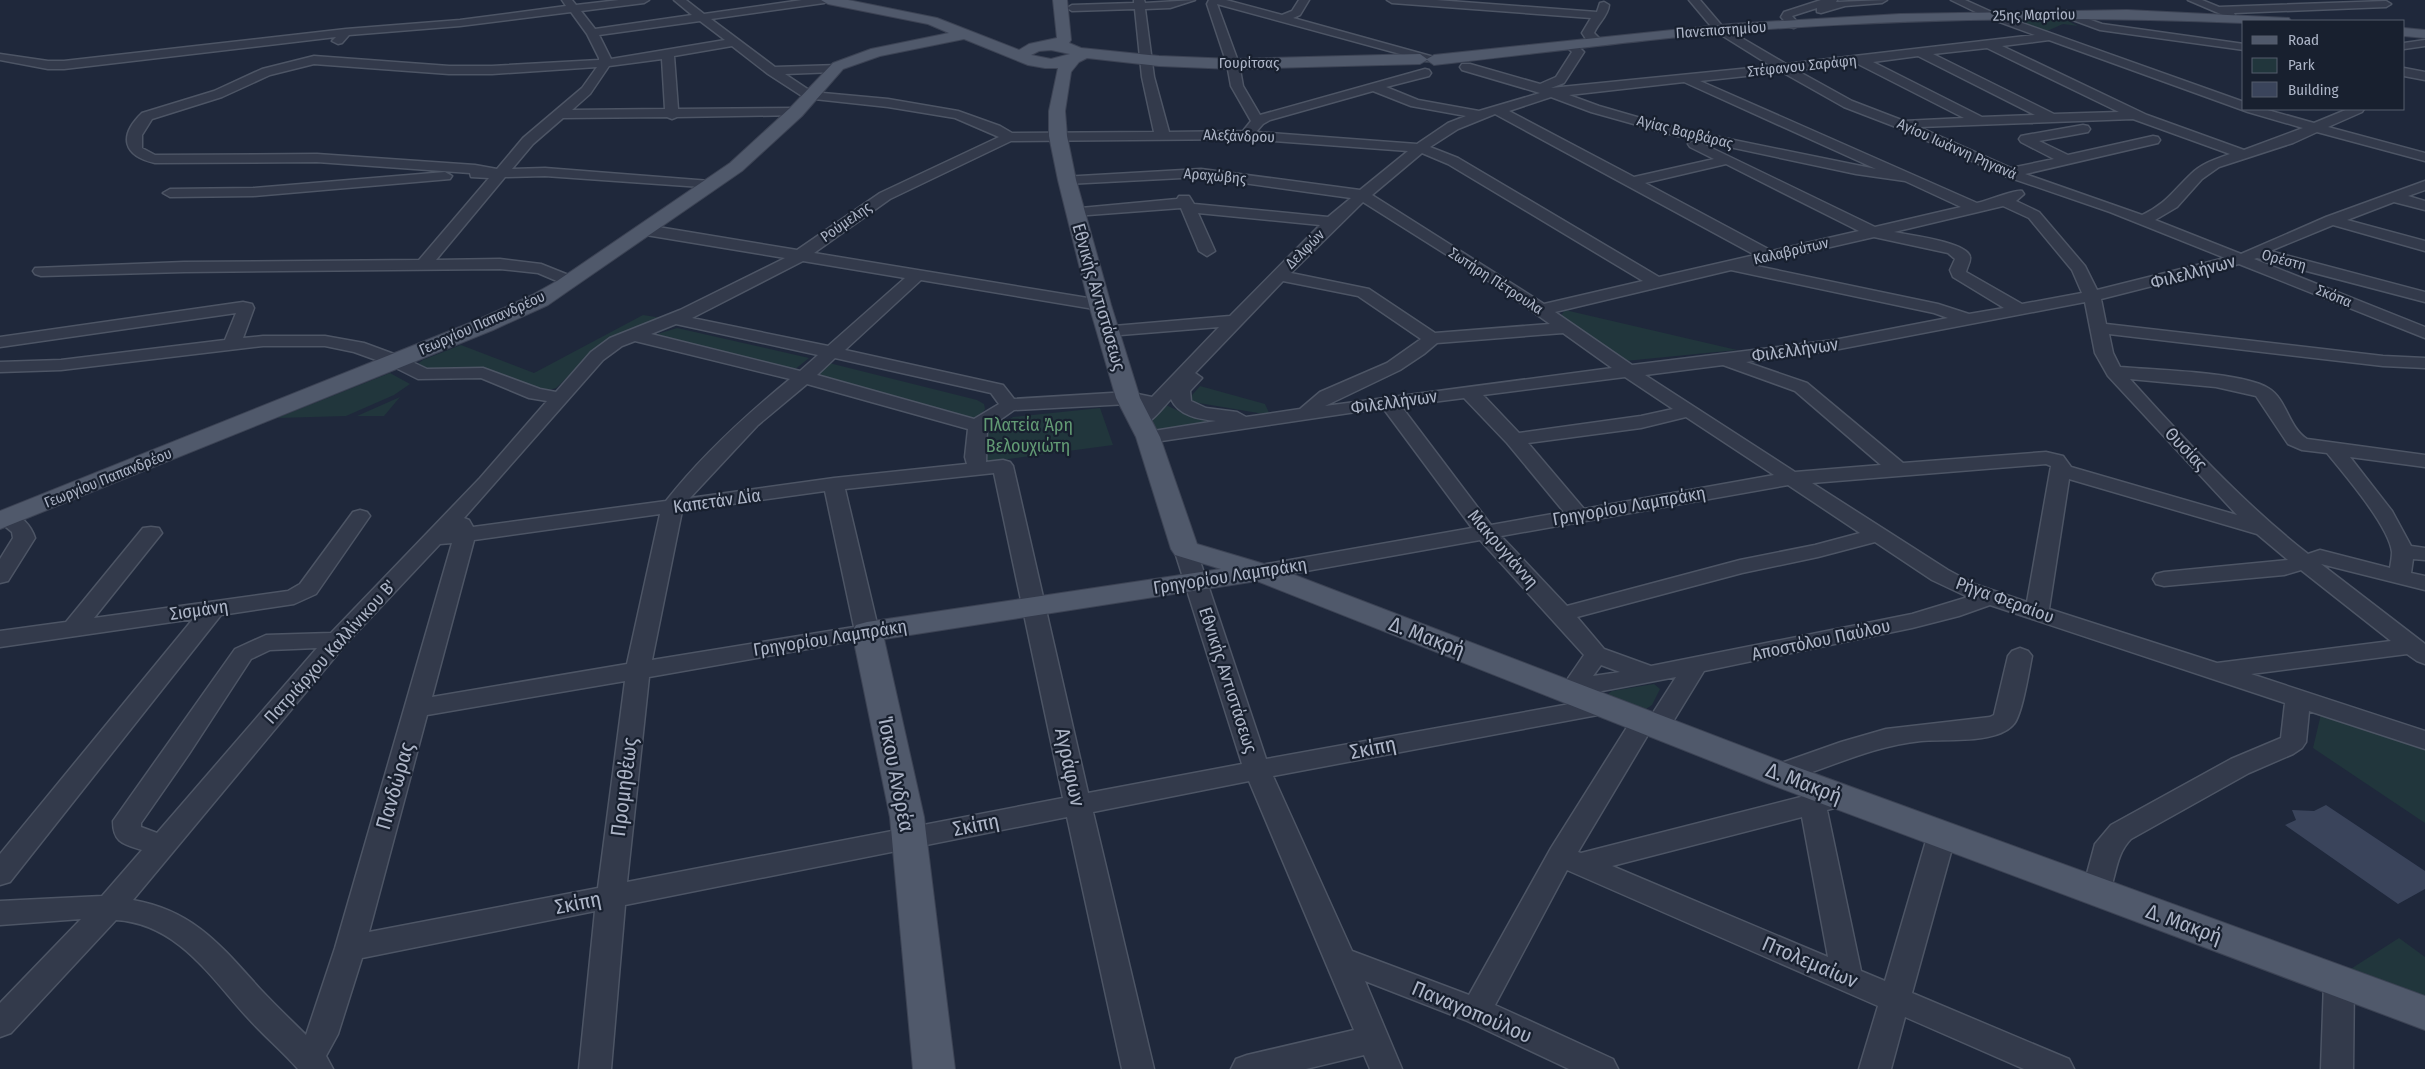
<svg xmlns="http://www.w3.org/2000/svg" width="2425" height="1069" font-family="'Fira Sans Condensed',sans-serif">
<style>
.green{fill:#21363c}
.building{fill:#3a445b}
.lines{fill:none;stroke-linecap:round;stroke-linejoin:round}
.minor-casing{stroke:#4d5565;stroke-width:3}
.major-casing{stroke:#3c4354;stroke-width:2}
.minor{fill:#333a4b;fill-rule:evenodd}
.major{fill:#50596b;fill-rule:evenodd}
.labels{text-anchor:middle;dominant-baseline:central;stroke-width:4.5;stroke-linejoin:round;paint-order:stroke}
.far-street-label{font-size:15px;fill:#adb5c7;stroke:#18202f}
.street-label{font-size:18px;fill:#adb5c7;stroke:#18202f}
.park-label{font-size:18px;fill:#629a74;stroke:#18202f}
.near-street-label{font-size:21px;fill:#adb5c7;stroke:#18202f}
</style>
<rect width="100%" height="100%" fill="#1f283b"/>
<path class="green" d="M2064 19 2078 26 2063 24 2047 31 2017 20Z
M1565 310 1737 350 1625 361 1560 317Z
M643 315 662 318 580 365 556 388 543 392H537L487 370 436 373 415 366 423 360 461 345 534 373Z
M677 328 809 358 794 370 651 336Z
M829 363 977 400 984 404 985 409 981 415 970 419 813 376Z
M390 373 410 384 394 395 346 416 277 418Z
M1200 386 1265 404 1270 415 1187 401Z
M400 397 384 416H357Z
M1166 405 1191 417 1239 424 1155 434 1149 421Z
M1100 408 1113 445 986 462 982 437 1013 417Z
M1654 684 1660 689 1652 705 1646 709 1609 696 1608 694 1612 691Z
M2321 714 2425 749V823L2313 748Z
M2399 938 2425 957V1001L2346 972Z"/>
<path class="building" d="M2326 805 2425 871V889L2398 904 2285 825 2296 820 2292 810 2314 811Z"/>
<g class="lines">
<defs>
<path id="minor" d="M562 0H572L576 5 619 0H649L644 3 581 11 595 29 692 15 674 0H686L704 14 802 0H829L824 3 711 19 775 67 839 65 841 68 835 72 785 74 812 92 888 99 958 111 1000 126 1012 133 1154 132 1142 77 1135 9 1072 11 1067 8 1072 5 1134 3V0H1144L1145 3 1195 0 1170 8 1145 9 1154 77 1169 132 1243 131 1251 121 1231 86 1227 64 1207 4 1209 0H1226L1282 15 1292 11 1299 0H1309L1300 15 1293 18 1434 57 1436 59 1434 61H1426L1217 4 1239 64 1243 86 1260 115 1425 69 1429 70 1431 73 1429 76 1386 87 1418 100 1479 111 1540 93 1462 70 1460 67 1462 64H1470L1540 84 1556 77 1572 52 1565 45 1571 42 1575 43 1584 52 1564 83 1551 88 1771 66 1715 31 1689 0H1700L1723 27 1786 64 2035 35 1986 17 1951 0H1965L1994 13 2244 102V109H2264L2314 123 2348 109H2364L2362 112 2328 127 2425 153V161L2317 132 2293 143 2219 167 2202 179 2177 207 2155 220 2241 254 2326 217 2425 181V190L2408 196 2425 201V210L2394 202 2347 220 2425 241V251L2333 225 2270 251 2425 292V302L2257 258 2254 259 2425 327V338L2239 264 2101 299 2106 324 2383 356 2425 358V368L2383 366 2109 334 2113 353 2120 367C2154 370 2242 372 2268 388 2287 399 2288 427 2307 439L2425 455V467L2350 457 2392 511 2411 546 2425 548V560L2413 559 2411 573 2425 576V590L2321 564 2425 644V664L2417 661 2407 654 2251 674 2425 731V749L2309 711 2306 742 2302 748 2293 754 2249 773 2131 839C2114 856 2117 879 2106 900L2096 903 2086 900 2082 892 2095 844 2111 825 2231 759 2281 738 2285 703 1990 605 1959 616 1912 628 1704 671 1666 733 1657 736 1649 733 1578 852 1581 853 1840 787 1849 790 1853 797 1849 804 1827 810 1861 971 1885 981 1928 834 1932 827 1942 824 1952 827 1956 834 1912 993 2069 1059 2074 1069H2024L1905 1017 1891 1069H1859L1878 1006 1567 870 1495 1005 1613 1059 1618 1069H1569L1465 1020 1365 981 1402 1069H1370L1364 1055 1306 1069H1231L1236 1059 1247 1055 1354 1030 1249 781 1093 812 1154 1069H1122L1067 817 625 905 611 1069H579L595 911 362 958 338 1034 326 1056 333 1069H298C282 1051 263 1035 247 1017 209 975 177 924 116 920L11 1033 0 1037V1003L81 919 0 925V901L102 896 142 850C124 844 113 843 113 821L235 649 266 635 331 633 480 478 547 401 529 398 481 378 418 379 390 365 354 352 325 346H263L61 370 0 372V362L61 360 225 340 236 313 0 347V337L243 302 252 304 254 308 243 338 263 336H325L364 343 402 357 427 369 483 368 540 389 556 392 591 352 610 338 680 310 785 258 646 235 638 230 641 227 646 225 797 250 880 193 999 137 955 118 888 107 805 98 768 74 732 46 674 56 678 109 796 108 802 112 801 115 677 117 672 119 667 117 563 118 533 144 512 169 545 168 710 181 717 185 715 188 545 176 505 177 436 260 500 259 541 264 576 278 578 281 576 284H564L538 273 500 269 184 272 41 276 35 274 33 271 35 268 184 262 419 260 489 178 471 177 470 173 317 162 155 163C123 156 118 136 142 113L214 91 262 69 314 56 449 66H492L599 60V58L587 34 571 12 460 26 349 35 342 43 338 44 332 41 336 37 64 69H48L0 60V54L48 61H64L346 29 460 20 566 6ZM700 21 725 40 611 59 599 35ZM2049 40 2248 112 2303 128 2244 150 2147 115 2002 46ZM1987 48 2119 112 2054 114 1933 54ZM1918 56 2035 115 1982 117 1873 62ZM662 59 665 109 572 110 590 94 609 66ZM314 64 449 74H492L597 67 582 88 523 138 497 169 475 165 317 154 155 155 142 148V135L152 119 222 97 270 75ZM1858 64 1964 118 1904 121 1852 101 1796 70ZM1782 72 1844 107 1896 127 2005 176 2110 212 2225 258 2097 290 2085 266 2039 212 2016 201 2024 194 2022 191C2016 189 1987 201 1977 203L1700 81ZM1684 82 1876 169 1675 128 1599 106 1569 95ZM1373 91 1411 106 1466 116 1448 123 1417 144 1256 132 1263 124 1270 120ZM1551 97 1591 112 1673 135 1856 174 1905 181 1961 207 1875 227 1695 140 1688 144 1690 147 1714 159 1634 177 1509 111ZM1495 114 1755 255 1659 277 1458 158 1430 147 1458 129ZM2133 119 2230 154C2216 159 2202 163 2191 174 2173 191 2166 204 2142 215L2025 174 2158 143 2160 140 2158 137 2153 136 2068 155 2039 141 2088 132 2090 129 2088 126 2083 125 2026 135 2021 136 2019 139 2021 142 2054 159 2011 168 1919 127ZM1247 139 1408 151 1360 190 1201 169 1062 177 1060 180 1067 184 1201 177 1351 198 1328 217 1194 204 1189 196H1179L1177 199 1070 209 1068 212 1070 215 1075 216 1181 208 1199 251 1207 256 1215 251 1198 213 1320 225 1230 316 1102 327 1099 331 1102 335 1108 336 1219 327 1152 397 1128 392 1014 399 1003 385 845 350 921 280 1100 310 1106 309 1108 305 1106 301 1100 300 814 253 890 199 1011 141ZM1422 153 1448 164 1643 281 1544 304 1372 195ZM1726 164 1859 231 1772 251 1645 183ZM1363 202 1501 289 1550 324 1435 333 1369 289 1291 273ZM2003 206 2029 218 2072 270 2082 293 2022 304 1966 272C1967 267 1971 261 1970 257 1968 242 1908 235 1894 232ZM1874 237 1948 253 1955 259 1950 270 1953 277 2004 308 1969 314 1938 304 1752 265ZM803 261 905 278 828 346 692 318ZM1731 270 1934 313 1948 318 1834 340 1632 365 1555 312ZM1283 281 1358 296 1421 339 1387 363 1320 392 1300 409 1246 417 1237 412 1206 408 1191 401 1190 391 1202 378 1195 373ZM2085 302 2095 353 2108 376 2237 515 2071 467 2063 456 2046 452 1903 463 1807 383 1746 362 1834 350ZM676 324 818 355 800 371 651 334ZM1563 333 1612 368 1325 406 1400 370 1424 354 1437 343ZM635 341 790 379C745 416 702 455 666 501L473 527 469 520 464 518 603 360 622 346ZM835 358 991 393 999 404 974 419 817 375ZM1723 365 1795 391 1881 465 1795 472 1645 375ZM1625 377 1673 409 1641 416 1519 433 1483 395ZM2130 379 2216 387 2256 396 2288 444 2302 450 2327 453C2344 474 2389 526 2392 552 2392 557 2391 562 2390 568L2320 550 2308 554C2245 505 2183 438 2130 379ZM807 384 968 429 965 457 967 464 834 478 690 498 758 425ZM1464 398 1507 443 1564 512 1491 525 1401 406ZM1171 399C1179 416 1199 419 1216 421L1141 433 1138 437 1141 441 1148 443 1383 408 1472 528 1261 565 1253 567 1250 572 1253 577 1261 579 1480 540 1584 655 1558 693 1561 699 1570 701 1579 699 1581 695 1676 677 1651 716 1643 713 1634 716 1551 848 1469 995 1352 951 1273 776 1603 714 1612 712 1615 706 1612 700 1603 698 1266 759 1196 549 1193 544 1185 543 1177 544 1174 549 1242 764 1088 793 1013 466 1010 462 1003 460 986 462 987 429 1014 410 1128 404 1143 406 1130 421 1132 425C1149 429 1160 410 1171 399ZM1686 417 1774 475 1584 509 1528 443 1641 428ZM2046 464 2051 466 2027 602 1974 584 1948 570 1812 483ZM994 473 1063 798 627 882 649 677 875 637 879 632 845 489ZM2069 479 2257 534 2288 560 2164 572 2156 574 2153 579 2156 584 2164 586 2284 575 2301 570 2391 641 2217 663 2049 609ZM1788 485 1860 533 1815 545 1740 560 1567 606 1501 536ZM825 491 854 627 652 660 682 511ZM660 514 627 664 432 697 474 540ZM1875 542 1932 580 1968 597 1912 614 1651 666 1604 649 1577 617 1742 573 1818 557ZM452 543 335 948 306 1035C291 1020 276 1006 262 991 222 947 195 911 133 900L345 645 440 544ZM317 648 157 833 141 827V823L189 754 251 659 270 650ZM1601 665 1620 672 1593 676ZM625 681 598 888 369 932 427 715ZM1802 817 1828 957 1612 866Z
M1387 0H1436L1597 12 1600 3 1604 2 1609 5C1608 16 1598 23 1594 33L1603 42 1597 45 1586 39 1582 33 1591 18 1392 3Z
M1821 0H1837L1836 2 1887 0 1882 3 1845 6 1821 13 1817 12V8L1792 16 1800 25 1794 28 1790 27 1781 17 1784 12Z
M2188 0H2202L2219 7 2386 1 2391 4 2386 7 2234 13 2235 15 2230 18Z
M2066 11 2102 24 2244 44V50L2100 30 2062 16 2061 14Z
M2425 40V46L2404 49V43Z
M2404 68 2425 72V80L2404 76Z
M445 172 452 176 450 179 253 196 170 197 163 193 170 189 253 188Z
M360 510 367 512 370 516 316 594 294 604 221 615 10 882 0 885V854L193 619 0 647V631L66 622 143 528 151 527 159 528 162 533 94 618 288 591 300 584 353 512Z
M8 512C21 515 31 525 35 538L8 581 0 583V559L13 538 12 532 0 522 1 514Z
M2020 648 2028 651 2032 656C2029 670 2022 717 2013 725 1996 744 1945 739 1921 741 1871 746 1827 769 1779 783L1770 781 1766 774 1770 767 1841 742 1886 729 1990 717 1994 715 2008 656 2012 651Z
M2339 969 2350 973 2354 982 2353 1069H2321L2324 982 2328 973Z"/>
<path id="major" d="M821 0H848L937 18 1019 50 1029 44 1057 38 1053 0H1067L1071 40 1069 43 1081 48 1159 56 1233 59 1420 54 1427 59 1434 55 1730 24 1900 14 2127 10 2289 18 2291 21H2244V23C2073 16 1901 18 1730 32 1631 41 1533 54 1434 65L1427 60 1420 64 1233 69 1159 66 1087 58 1079 62 1071 72 1065 111 1067 136 1076 180 1111 305 1140 398 1160 437 1197 544 1271 566 1791 765 2425 996V1030L1767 783 1257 581 884 639 924 817 955 1069H913L890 817 852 632 856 625 867 622 1221 569 1175 555 1171 549 1136 437 1116 398 1089 305 1058 180 1049 136V111L1058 68H1045L1028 65 964 39 880 56 843 69 802 116 742 171 571 289 548 305 493 330 0 529V511L477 320 532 295 557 281 730 163 790 108 833 63 871 49 949 33 928 24 828 4ZM1051 50 1070 54 1051 59 1031 55 1039 51Z
M2404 28 2425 30V38L2404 36Z"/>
</defs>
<use href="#minor" class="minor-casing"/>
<use href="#major" class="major-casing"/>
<use href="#minor" class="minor"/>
<use href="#major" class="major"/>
</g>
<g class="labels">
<g class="far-street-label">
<text transform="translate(2034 15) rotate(-1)">25ης Μαρτίου</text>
<text transform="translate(1721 30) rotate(-4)">Πανεπιστημίου</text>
<text x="1249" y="63">Γουρίτσας</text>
<text transform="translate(1802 66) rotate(-6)">Στέφανου Σαράφη</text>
<text transform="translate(1685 132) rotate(14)">Αγίας Βαρβάρας</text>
<text transform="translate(1239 136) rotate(2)">Αλεξάνδρου</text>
<text transform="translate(1957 149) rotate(24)">Αγίου Ιωάννη Ρηγανά</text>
<text transform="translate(1215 176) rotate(5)">Αραχώβης</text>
<text transform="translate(846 222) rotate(-35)">Ρούμελης</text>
<text transform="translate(1305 249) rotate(-45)">Δελφών</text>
<text transform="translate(1791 251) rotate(-13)">Καλαβρύτων</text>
<text transform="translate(2284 260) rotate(15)">Ορέστη</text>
<text transform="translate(1496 281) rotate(33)">Σωτήρη Πέτρουλα</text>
<text transform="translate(2334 296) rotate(22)">Σκόπα</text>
<text transform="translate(482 323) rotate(-24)">Γεωργίου Παπανδρέου</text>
<text transform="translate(108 478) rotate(-22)">Γεωργίου Παπανδρέου</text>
</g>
<g class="street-label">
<text transform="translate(2193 272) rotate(-15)">Φιλελλήνων</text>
<text transform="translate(1099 297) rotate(74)">Εθνικής Αντιστάσεως</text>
<text transform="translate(1795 350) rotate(-8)">Φιλελλήνων</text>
<text transform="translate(1394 402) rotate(-8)">Φιλελλήνων</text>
<text transform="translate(2186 449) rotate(46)">Θυσίας</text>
<text transform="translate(717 501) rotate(-8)">Καπετάν Δία</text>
<text transform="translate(1629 506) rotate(-10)">Γρηγορίου Λαμπράκη</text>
<text transform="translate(1503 549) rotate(49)">Μακρυγιάννη</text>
<text transform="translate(1230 576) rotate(-9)">Γρηγορίου Λαμπράκη</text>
<text transform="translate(2005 600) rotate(20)">Ρήγα Φεραίου</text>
<text transform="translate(199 610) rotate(-8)">Σισμάνη</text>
<text transform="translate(830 638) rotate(-9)">Γρηγορίου Λαμπράκη</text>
<text transform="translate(1821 640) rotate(-12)">Αποστόλου Παύλου</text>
<text transform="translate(330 652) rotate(-48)">Πατριάρχου Καλλίνικου B'</text>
<text transform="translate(1228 680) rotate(72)">Εθνικής Αντιστάσεως</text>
</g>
<g class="park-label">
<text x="1028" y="425">Πλατεία Άρη<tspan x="1028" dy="21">Βελουχιώτη</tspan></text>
</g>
<g class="near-street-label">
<text transform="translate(1427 637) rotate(21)">Δ. Μακρή</text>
<text transform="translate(1373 748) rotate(-11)">Σκίπη</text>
<text transform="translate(1070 767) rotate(78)">Αγράφων</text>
<text transform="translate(896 774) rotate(79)">Ίσκου Ανδρέα</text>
<text transform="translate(1804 783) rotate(21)">Δ. Μακρή</text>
<text transform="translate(395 786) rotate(-74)">Πανδώρας</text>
<text transform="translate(624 787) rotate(-83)">Προμηθέως</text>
<text transform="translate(976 825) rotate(-11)">Σκίπη</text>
<text transform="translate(578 903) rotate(-11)">Σκίπη</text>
<text transform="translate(2184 924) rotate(20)">Δ. Μακρή</text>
<text transform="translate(1810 962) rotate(23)">Πτολεμαίων</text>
<text transform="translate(1472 1012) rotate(23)">Παναγοπούλου</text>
</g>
</g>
<rect x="2242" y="20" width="162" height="90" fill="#18202f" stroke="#545c6c"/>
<rect x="2252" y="36" width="25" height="8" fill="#50596b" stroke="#545c6c"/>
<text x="2288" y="45" font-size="15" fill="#adb5c7">Road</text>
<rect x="2252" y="58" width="25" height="15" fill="#21363c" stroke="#545c6c"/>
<text x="2288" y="70" font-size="15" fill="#adb5c7">Park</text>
<rect x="2252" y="82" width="25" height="15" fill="#3a445b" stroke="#545c6c"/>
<text x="2288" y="95" font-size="15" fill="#adb5c7">Building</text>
</svg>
